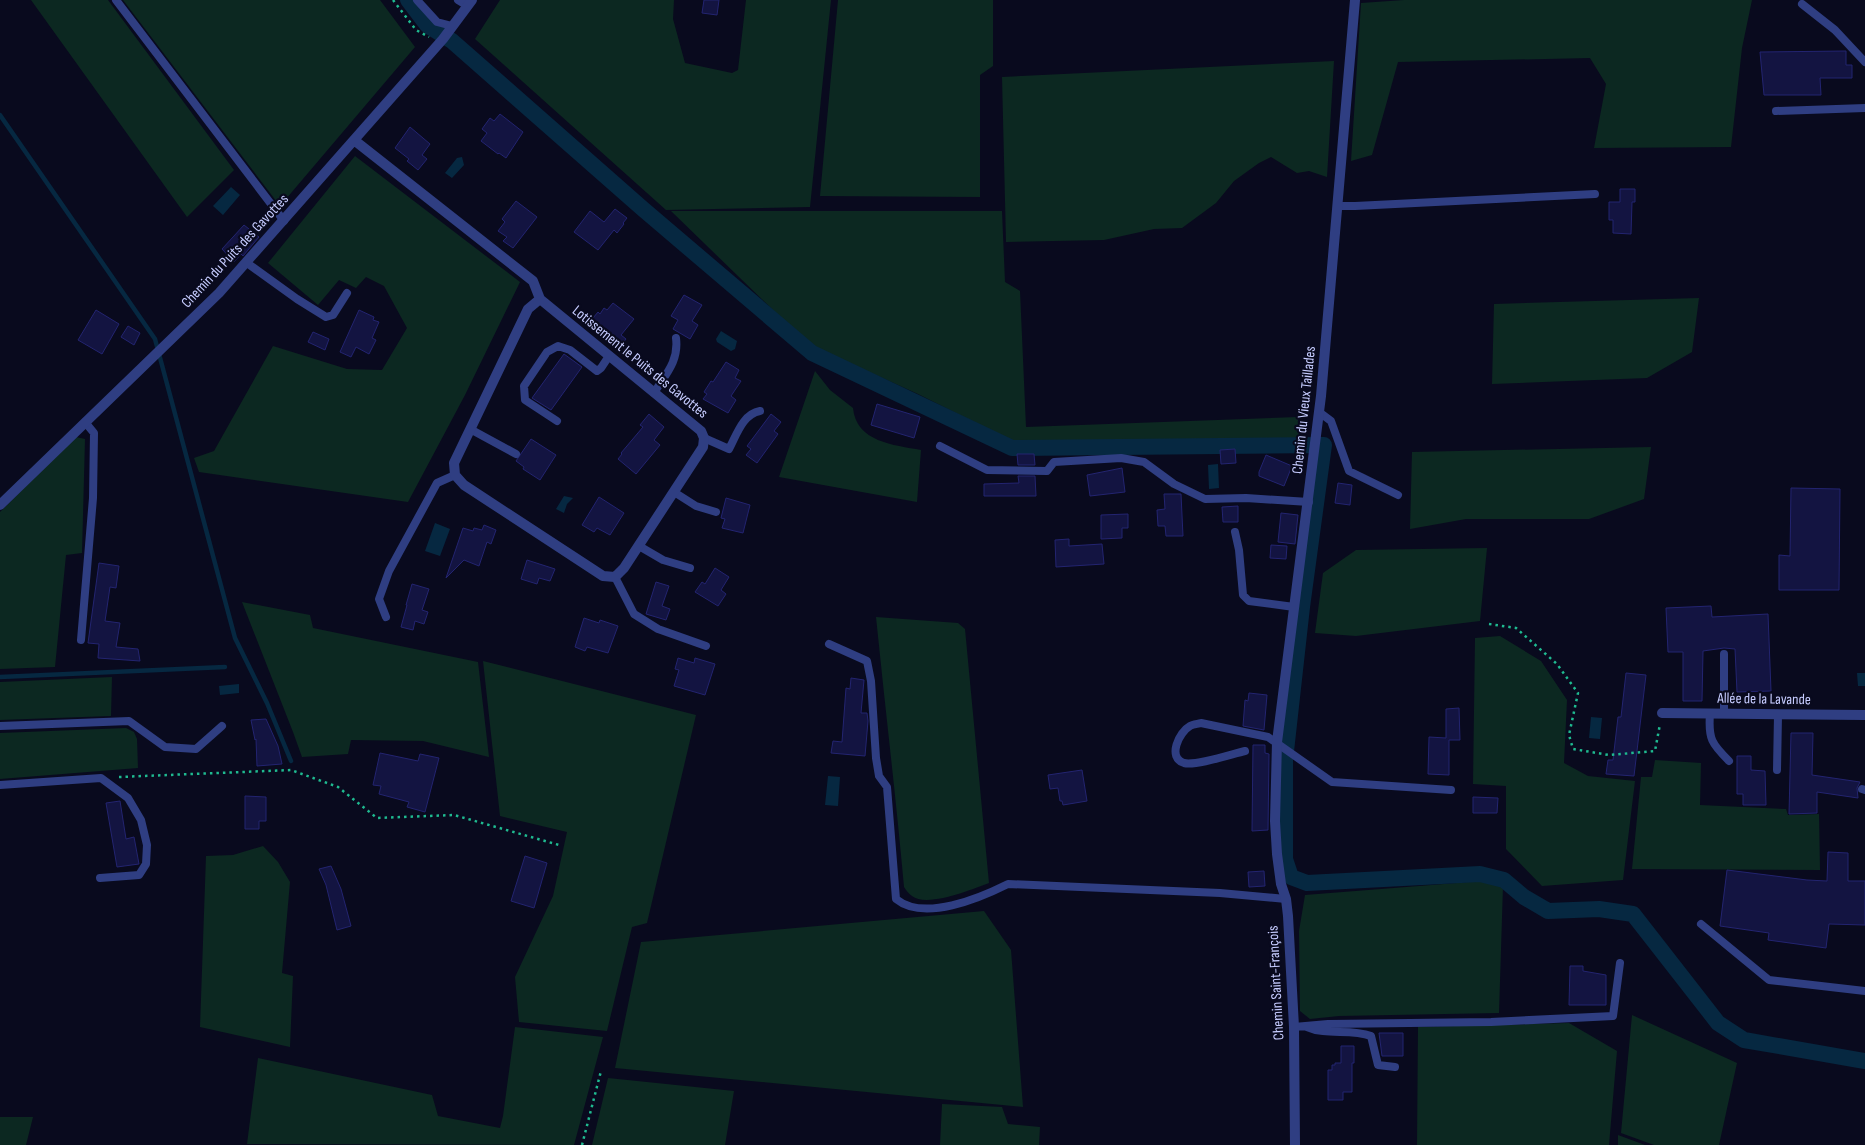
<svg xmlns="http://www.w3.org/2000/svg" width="1865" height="1145" font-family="'Sofia Sans Condensed',sans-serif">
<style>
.green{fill:#0c2821}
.water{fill:#062841}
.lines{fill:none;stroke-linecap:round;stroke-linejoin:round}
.stream{stroke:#062841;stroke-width:4.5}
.canal{stroke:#062841;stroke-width:16}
.building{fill:#131441;stroke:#232470}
.path{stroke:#1fba90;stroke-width:2.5;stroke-dasharray:2.5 4;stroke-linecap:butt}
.lane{stroke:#2f3e82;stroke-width:8}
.street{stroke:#2f3e82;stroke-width:10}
.labels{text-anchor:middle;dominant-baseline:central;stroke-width:4.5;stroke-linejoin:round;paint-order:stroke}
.street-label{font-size:15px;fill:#c6ccff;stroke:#090a1e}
</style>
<rect width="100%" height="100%" fill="#090a1e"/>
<path class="green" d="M31 0H108L234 170 187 217Z
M123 0H380L415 47 280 206Z
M500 0H674L673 19 685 63 732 73 738 70 746 0H831L810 207 666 210 475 39Z
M838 0H993V66L980 75V197L820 196Z
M1404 0H1752L1742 48 1731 147 1594 148 1606 84 1590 58 1398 62 1372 155 1351 161 1361 3Z
M1334 61 1327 177 1309 171 1297 173 1271 157 1259 163 1234 181 1216 203 1182 228 1154 229 1104 240 1006 242 1002 77Z
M355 156 520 282 465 395 408 502 199 472 194 458 214 451 273 346 347 369 382 370 407 328 384 286 366 277 356 288 339 280 318 305 268 263Z
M671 211H1002L1005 282 1020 291 1026 427 1298 417 1300 442 1016 443 918 394 809 345Z
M1699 298 1692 352 1647 378 1492 384 1494 304Z
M815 371 830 390 853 408C856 442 894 445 921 450L917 502 779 477Z
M76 437 85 439 82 553 66 555 55 667 0 669V512Z
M1651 447 1644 499 1589 519H1466L1410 529 1412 452Z
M1487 548 1480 621 1356 636 1315 633 1323 573 1356 550Z
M242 602 310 615 313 628 478 662 489 757 423 741 351 740 348 754 302 757 293 732Z
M876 617 958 623 965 629 989 883C973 889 927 908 912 896 909 894 906 890 904 887 896 797 885 707 876 617Z
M1500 636 1541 661 1567 700 1564 763 1588 776 1635 781 1623 880 1542 886 1506 849V786L1473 784 1475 638Z
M483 661 696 715 647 923 632 927 607 1031 519 1022 515 977 553 896 567 832 500 816Z
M112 677 111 716 0 720V682Z
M126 728 134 732 137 739 138 768 0 779V733Z
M1655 760 1701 763 1700 805 1786 809 1788 815 1819 814 1820 870 1632 869 1641 777H1652Z
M263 846 278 862 290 882 282 973 293 976 290 1047 200 1027 206 856 233 855Z
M1482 881 1503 886 1499 1013 1339 1016 1310 1019 1300 1011 1299 931 1305 895Z
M984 911 1011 950 1023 1107 615 1068 641 942Z
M1632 1015 1737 1063 1719 1145H1654L1621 1133Z
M1569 1023 1617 1051 1609 1145H1417L1418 1027Z
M515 1027 603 1037 574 1145 247 1144 258 1058 432 1095 438 1116 500 1128 503 1116Z
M608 1078 734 1091 725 1145H592Z
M942 1104 1002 1107 1008 1124 1040 1127 1039 1145H940Z
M0 1117H33L26 1145H0Z
M1618 1135 1645 1145H1618Z"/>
<path class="water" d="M462 157 464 165 452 178 445 173 457 158Z
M231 187 240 195 223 215 213 206Z
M721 331 737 341 735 349 731 351 717 342 716 339Z
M1218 464 1219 488 1209 489 1208 465Z
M564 496 573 498 567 504 564 513 556 509Z
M435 523 450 529 440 556 425 551Z
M1857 673H1865V686H1858Z
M239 684V693L220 695 219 686Z
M1591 717 1602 718 1600 739 1589 738Z
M828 776 840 777 838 806 825 805Z"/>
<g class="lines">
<path class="stream" d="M0 115 155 339 235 638 267 703 291 761
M0 677 225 667"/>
<path class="canal" d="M408 0 427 25 452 41 643 209 812 353 1012 448 1324 445 1302 607 1285 760V859L1291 877 1307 883 1480 874 1504 880 1524 897 1548 911 1599 909 1633 914 1718 1023 1744 1040 1865 1061"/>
</g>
<path class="building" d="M704 0H719L717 15 702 13Z
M1846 51V65H1852V78H1820L1821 95H1764L1760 52Z
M500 114 523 132 506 158 499 153 498 154 481 141 487 133 482 129 490 118 494 121Z
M410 127 430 144 422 155 427 159 418 170 407 161 409 159 395 148Z
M1620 189H1635V202H1632L1631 234 1613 233V220H1609V202H1620Z
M516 201 537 217 513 248 503 241 507 237 498 231 505 222 502 219Z
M615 209 627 218 623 223 624 224 617 233 614 230 598 250 574 232 590 211 604 222Z
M244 225 259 237 243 256 241 254 234 262 222 249Z
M684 295 702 305 692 321 698 325 690 339 673 329 678 320 671 316Z
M613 303 634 319 621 335 626 339 619 348 588 324 598 312 600 314 604 308 607 310Z
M96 310 119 324 102 354 78 340Z
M359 310 374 317 373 320 379 322 372 338 376 340 369 354 356 347 351 357 340 352Z
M128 326 140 333 134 345 121 337Z
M313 332 329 339 325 350 308 342Z
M564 354 582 367 551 410 532 398Z
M726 362 739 370 735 378 741 381 731 396 736 400 728 413 703 399 707 394 704 392 711 381 713 382Z
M877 404 920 417 914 438 871 425Z
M649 414 664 427 654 440 660 445 636 474 618 459 622 454 621 453 643 427 640 425Z
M771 414 781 422 774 431 778 434 757 463 746 455 751 449 747 446Z
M531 439 556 455 540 480 523 469 524 467 516 461Z
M1235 449 1236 463 1221 464 1220 450Z
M1017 454H1034L1035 465H1018Z
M1266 455 1292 466 1284 486 1259 476V472Z
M1122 468 1125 492 1090 496 1087 475Z
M1018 476H1035L1036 496H984V484L1019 483Z
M1338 483 1352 485 1350 505 1335 503Z
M1791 488 1840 489 1839 590H1779V555L1790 556Z
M1164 494H1181L1183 536H1166L1165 526H1158L1157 510 1165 509Z
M599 497 624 513 610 535 597 528 594 532 582 525Z
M726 498 750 505 743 533 722 528 725 519 721 518Z
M1238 506V522H1223L1222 507Z
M1281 513 1298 515 1295 544 1278 542Z
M1128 514V528H1122V538L1101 539V515Z
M484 525 496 530 491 544 487 542 479 566 464 560 446 578 463 528 473 531 474 528 482 530Z
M1069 539V546L1102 544 1104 564 1056 567 1055 540Z
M1271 545 1287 546 1286 559 1270 558Z
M527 560 555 569 550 581 539 578 537 584 521 579Z
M99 563 119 566 116 588 110 587 105 621 120 623 116 647 138 649 140 661 98 658 99 644 88 643Z
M715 568 729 577 721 590 726 594 718 606 695 592 702 582 705 584Z
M656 582 669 586 662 606 670 609 666 620 646 614Z
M412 584 429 589 422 610 428 612 424 624 415 621 413 630 401 627 407 605H406Z
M1711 606 1712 617 1768 614 1771 691 1737 692 1735 649 1724 648 1703 651 1702 701H1683V652H1668L1666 608Z
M584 618 599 623 600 620 618 626 608 653 587 647 585 651 575 647Z
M678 658 694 663 695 658 715 664 705 695 674 686 679 670 675 669Z
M1626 673 1646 675 1634 776 1606 774 1608 760H1613L1618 717H1621Z
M851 678 864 680 861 713H867L868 721 865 756 831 753 833 741 842 742 846 688 850 689Z
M1249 693 1267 695 1264 730 1243 726 1245 700 1248 701Z
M1459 708 1460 740H1449V775L1428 774 1429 737 1446 738V709Z
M266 719 278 746 282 764 257 766 256 739 255 740 251 720Z
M1791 733H1813L1812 775 1860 782 1857 788 1858 798 1817 792V813L1789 814Z
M1253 745H1265V753L1269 754 1268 830 1252 831Z
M380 753 418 761 420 754 439 758 425 812 407 807 409 802 379 794 381 786 373 785Z
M1737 756H1751V770L1765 771 1766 805H1743V794H1737Z
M1082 770 1087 801 1063 805 1062 801H1060L1058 788 1050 789 1048 775Z
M245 796 266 797V821H259V829H245Z
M1473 797 1498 798 1497 813H1473Z
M120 801 126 839 134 837 139 864 117 867 106 803Z
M1828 852 1848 853V881H1865V925L1829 924 1826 948 1768 940 1769 933 1720 926 1727 870 1807 880 1827 881Z
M525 856 547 863 534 908 511 901Z
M331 866 341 889 351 926 337 930 326 885 319 869Z
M1264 871 1265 886 1249 887 1248 872Z
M1570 966H1583V971L1606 975V1005H1569Z
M1379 1033H1403V1056H1382Z
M1341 1046H1354V1063H1352V1092H1343V1100H1328V1070H1332V1065H1335V1063H1341Z"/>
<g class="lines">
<path class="path" d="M393 0 416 30 429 37
M1489 624 1516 628 1557 664 1578 693 1569 735 1573 749 1609 755 1655 751 1660 724
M119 777 291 770 338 787 377 818 454 815 559 845
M582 1145 601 1071"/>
<path class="lane" d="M116 0 284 221
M417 0 437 22 452 26
M458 0 468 6
M1802 4 1835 30 1865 62
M1776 111 1865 108
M1338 206H1355L1595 194
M247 263 297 299 326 317 333 315 347 293
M654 393C666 374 679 361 676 338
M1319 412 1331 421 1349 471 1398 495
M557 421 525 400 524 386 547 352 558 346 570 350 597 371 601 368 609 356
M470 429 516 454
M704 438 729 449C737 434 743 414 760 411
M940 446 987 470 1047 471 1054 462 1121 458 1144 462 1174 484 1205 499 1246 498 1309 502
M674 492 696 506 716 512
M1235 532 1239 550 1243 595 1249 601 1294 607
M639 546 663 560 690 568
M615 577 634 614 658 629 706 646
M386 617 379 599 389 571 437 483 455 475
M81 640 93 498 94 433 85 422
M829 644 867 661 871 681 876 758 879 776 887 787 896 899C924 922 980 898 1008 884L1220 893 1286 899
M1724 654V714
M1710 714C1708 739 1712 744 1729 761
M0 726 129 721 165 747 196 749 222 726
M1245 751C1232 754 1196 766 1184 763 1167 758 1179 732 1190 726 1193 724 1198 724 1201 723L1268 737 1332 782 1451 790
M1777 770 1778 715
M0 785 101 778 128 798 141 820 147 845 146 864 139 875 100 878
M1862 789 1865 790
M1701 924 1769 980 1865 991
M1294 1027 1328 1024 1491 1022 1613 1016 1620 963
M1307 1027C1327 1036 1350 1028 1371 1036L1378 1065 1395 1067"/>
<path class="street" d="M354 140 533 281 540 299 701 431 704 438 703 447 624 568 615 577 603 576 464 485 455 475 454 463 528 309 540 299
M0 505 219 293 443 39 472 0
M1662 713 1865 715
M1295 1145 1294 1027 1288 916 1286 899 1281 884 1277 854 1275 821 1277 742 1321 396 1355 0"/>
</g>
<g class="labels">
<g class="street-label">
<text transform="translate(235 251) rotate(-47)">Chemin du Puits des Gavottes</text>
<text transform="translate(640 362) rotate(39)">Lotissement le Puits des Gavottes</text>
<text transform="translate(1304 410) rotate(-84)">Chemin du Vieux Taillades</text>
<text transform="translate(1764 699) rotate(1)">Allée de la Lavande</text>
<text transform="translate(1276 983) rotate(-93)">Chemin Saint-François</text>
</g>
</g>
</svg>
